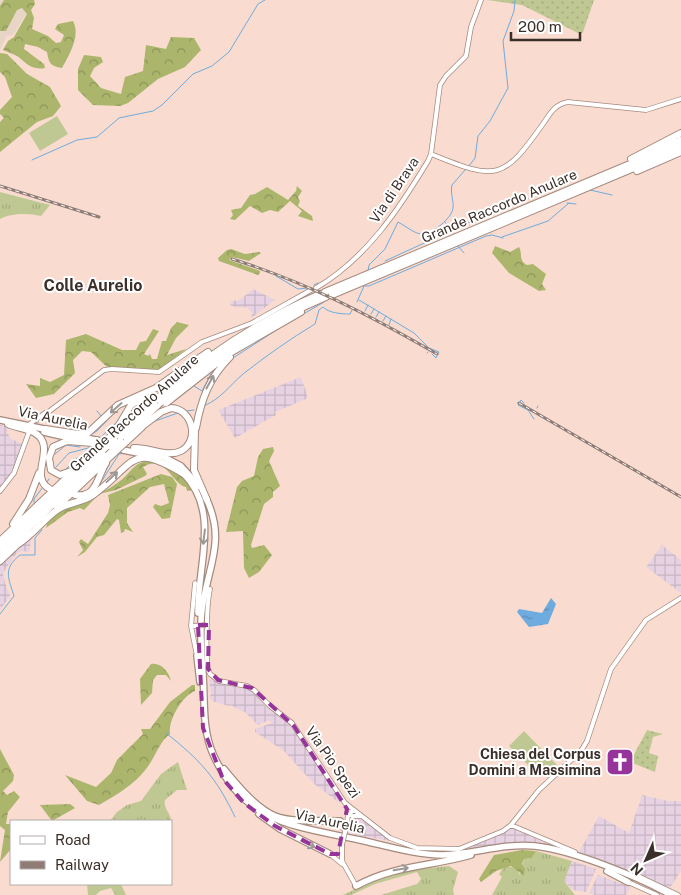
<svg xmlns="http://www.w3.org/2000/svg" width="681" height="895" font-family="'Public Sans',sans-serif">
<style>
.industrial{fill:url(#industrial-grid)}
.education{fill:#e8d5c6}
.grass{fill:url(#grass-tufts)}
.forest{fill:url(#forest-crowns)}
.park{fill:url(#park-dots)}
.garden{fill:#bfc892}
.water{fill:url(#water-ripples)}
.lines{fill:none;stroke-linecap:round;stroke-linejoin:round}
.stream{stroke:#6eabde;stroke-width:1}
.tertiary-tunnel{stroke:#d3b9ae;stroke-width:4;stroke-dasharray:4 2;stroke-linecap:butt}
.tertiary-casing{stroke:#a58a7e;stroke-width:5.5}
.trunk-casing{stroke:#a58a7e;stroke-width:8}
.motorway-casing{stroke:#a58a7e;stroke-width:8}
.tertiary{stroke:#fff;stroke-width:4}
.trunk{stroke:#fff;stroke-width:5.5}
.motorway{stroke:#fff;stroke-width:6}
.rail-casing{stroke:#907c74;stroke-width:3}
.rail{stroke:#fff;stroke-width:1;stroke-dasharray:4;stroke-linecap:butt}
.tertiary-bridge-casing{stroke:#a58a7e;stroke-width:5.5;stroke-linecap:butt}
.motorway-bridge-casing{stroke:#a58a7e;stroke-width:8;stroke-linecap:butt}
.tertiary-bridge{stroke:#fff;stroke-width:4}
.motorway-bridge{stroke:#fff;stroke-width:6}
.oneway{stroke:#9d9794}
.marked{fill:none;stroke:#96349b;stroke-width:4;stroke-dasharray:10 6;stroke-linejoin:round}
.labels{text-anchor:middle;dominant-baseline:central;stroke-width:4;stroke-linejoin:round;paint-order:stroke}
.street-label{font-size:14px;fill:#3b2f2a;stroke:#fff}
.poi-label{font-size:14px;font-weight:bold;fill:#3b2f2a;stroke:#fff;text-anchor:end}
.quarter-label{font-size:16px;font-weight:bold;fill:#3b2f2a;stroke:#fff}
</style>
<defs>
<pattern id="industrial-grid" width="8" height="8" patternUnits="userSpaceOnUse" patternTransform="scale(1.25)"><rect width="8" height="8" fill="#e6d2e2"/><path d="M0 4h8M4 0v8" fill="none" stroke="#c6b5c2"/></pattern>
<pattern id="grass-tufts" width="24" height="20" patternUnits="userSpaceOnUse" patternTransform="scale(1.25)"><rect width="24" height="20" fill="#bfc892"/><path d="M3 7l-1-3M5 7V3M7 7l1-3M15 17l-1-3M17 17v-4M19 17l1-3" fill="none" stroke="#a5ac7e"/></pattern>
<pattern id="forest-crowns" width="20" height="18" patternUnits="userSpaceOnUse" patternTransform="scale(1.25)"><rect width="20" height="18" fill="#abb66c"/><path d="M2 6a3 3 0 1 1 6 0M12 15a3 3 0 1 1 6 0" fill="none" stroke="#8c9459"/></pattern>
<pattern id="park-dots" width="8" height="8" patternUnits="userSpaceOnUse" patternTransform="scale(1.25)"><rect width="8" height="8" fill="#bfc892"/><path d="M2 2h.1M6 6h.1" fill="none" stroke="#a5ac7e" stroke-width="1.8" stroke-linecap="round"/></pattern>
<pattern id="water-ripples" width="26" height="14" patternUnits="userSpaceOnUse" patternTransform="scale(1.25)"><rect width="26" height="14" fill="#6eabde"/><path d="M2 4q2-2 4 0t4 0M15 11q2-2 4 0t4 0" fill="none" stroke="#5c8cb4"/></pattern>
</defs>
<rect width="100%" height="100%" fill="#f9dccf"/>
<path class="industrial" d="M253 289 275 300 251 318 252 313 247 307 239 308 230 305 232 301 240 300Z
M301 377 308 398 275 412 276 415 235 438 218 410Z
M0 425 8 427 7 432 11 439 23 444 14 470 0 487Z
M32 536 29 552 21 551 16 554 6 568 3 574 5 583 10 596 0 610V563Z
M662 545 681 560V593L646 567Z
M209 679 251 690 267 708 288 721 341 799 338 802 313 783 284 751 255 732V729L272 723 269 720 258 725 246 713 230 705 229 706 212 701 209 696 211 695Z
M642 795 668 801H681V871L670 888 579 852 599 816 629 833Z
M359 817 389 840V841L347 833 351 820Z
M511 827 554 847 463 850 502 834Z
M572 861 596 869 586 892 573 890 564 881Z
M598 875 631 887 626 895H595L589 893Z"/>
<path class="education" d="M0 0H11L27 13 13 35 7 36 0 50Z"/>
<path class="grass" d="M0 192 50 205 41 216C29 213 11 213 0 219Z
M178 762 187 790H177L165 800C163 809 171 813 171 821H110L117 812 127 805 141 801 161 774Z
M536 851 572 861 564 881 575 895H492L502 877 499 874 505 866 516 868 520 875 524 859 532 858Z
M449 866 458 872 453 890 454 895H381L417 884 421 879 417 872 375 884 351 895H343L391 872Z
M87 884H121L126 895H115L111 888 100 891 96 895H88Z"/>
<path class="forest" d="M4 0H34L35 4 31 10 34 18 32 29 48 36 56 43 61 42 64 35 55 29 58 24 73 21C81 36 69 55 62 68 50 66 49 63 47 52L38 47 25 44 24 49 44 64 45 68C29 71 25 60 15 55 11 53 7 52 3 50L8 41 14 37 27 14 22 8 17 10 6 31H0V6Z
M171 37 194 38 201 50 185 67 158 79 128 103 120 106 93 105 78 90V69L84 55 101 57 103 62 94 68 90 76 101 88 121 94 125 77 143 71 146 45 166 49Z
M0 53 7 54 27 74 50 87 61 106 53 116 37 122 0 152V122L4 118 0 114V110L12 97 5 77 0 72Z
M297 186 302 191 298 197 300 201 298 206 312 216 313 221 298 216 302 211 290 201 278 212 270 210 262 213 250 206 235 220 230 219 233 215 231 210 241 208 250 195 255 194 267 187 288 200 296 191Z
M495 246 510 252 519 247C523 254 518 260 527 265L533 264 546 274 542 284 546 290 539 291 509 273 492 253Z
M231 249 245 254 259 252 261 253 249 261 232 257 229 260 260 271V273L258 275 219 261 218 258 227 250Z
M177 322 189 325 176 338 167 355 186 349 159 371 107 367 91 352 82 351 73 360 75 373 54 394 36 398 26 384 40 386V378L50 382 64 375 66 340 86 334 122 350H136L140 342 146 341 153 329 159 331 144 354 148 356 150 354 152 359H157L162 341H166L171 328Z
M273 447 274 451 269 461 280 486 273 492V497L264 504 251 545 252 548 264 545 272 555 259 572 249 578 244 568 243 531 226 532 237 487 242 481 254 476 258 457 263 449Z
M151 460 179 474 193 488 192 490 187 491 186 487C172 484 165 453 143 467L147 474 145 476 116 490 99 494 84 510 80 508 68 512 46 528 48 520C70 504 100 497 120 481 133 471 133 462 151 460Z
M161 474 172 477 177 484 170 518 162 519 153 507 155 504 161 506 169 503 164 484 150 487 127 508V523L133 532 125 529 124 532 121 533 119 520 117 519 104 535 97 537 85 552 77 557 83 550 79 542 81 539 88 544 108 513 110 505 108 495Z
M151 664C161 662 169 672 171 681L166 675H157L153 680 152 693 141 705 140 679Z
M192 685H195V691C182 696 168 720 170 734 159 742 155 758 146 769 134 785 116 795 99 805L87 801 65 775 96 787 111 773 117 760 143 734 141 729H150L170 702Z
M0 749 14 775 13 781 3 791 7 795 14 791 20 797 8 812 6 824H11V849L0 862 5 830 0 826Z
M70 804 75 808 52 821 40 805Z
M522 850 536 851 532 858 524 859 522 864 525 869 524 876 511 866 496 871 481 882 479 879 494 855Z"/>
<path class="park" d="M487 0H594L583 32 580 34 522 5Z
M647 730 663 734 653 737 649 753 658 756 655 772 630 762Z"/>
<path class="garden" d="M57 116 68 134 40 151 29 133Z
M524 731 557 765 546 777 537 767 533 770 509 746Z"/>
<path class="water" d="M551 598 556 604 548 624 529 627 517 612 519 609 542 613Z"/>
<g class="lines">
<path class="stream" d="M32 160 77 140 97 137 119 118 153 111 162 105 193 74 212 66 229 52 258 4 265 0
M469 166 475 158 478 136 490 121 508 88 503 41 514 11 515 0
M575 196 590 190 612 195
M567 203 576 204
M445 222 453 233
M502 237 548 221 569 203
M458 246 464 253
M385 261 494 211 528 199
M368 271 369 265 385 249 398 222C416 232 421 242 442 224 446 220 452 215 453 208 454 201 450 193 452 185L465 170
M276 276 298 289 307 288
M314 285 318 283
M364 286H369L486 236 492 235 503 238
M359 300 414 333 429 348
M357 302 364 286
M365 311 368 305
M371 314 374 309
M376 317 379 312
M383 321 386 316
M389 325 391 319
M283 326 324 302
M429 348 439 352 437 355
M427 353 428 352
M432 354 436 358 437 356
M233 358 278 329
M194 386 202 391 213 370
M177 399 203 378
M520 402 521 400 524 403
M519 403 518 405 528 410 534 419
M204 406C223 397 228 387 243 374 266 356 290 339 315 324L319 310 323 307C329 313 341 314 350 314L352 310
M537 408 538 406
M97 411 101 416
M187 411 194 410
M155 421 178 413
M89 428 101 416
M90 435 97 431 116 411
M101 437 117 422
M55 454 66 445 80 447
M56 467 69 453 92 447
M65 470 77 458
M46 484 49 479
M98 487 119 454 125 453
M34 503V499L43 487
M0 614 14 596C9 579 2 569 20 555H35V538L42 530
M166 733C200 760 216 777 235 817"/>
<path class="tertiary-tunnel" d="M31 428 42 417"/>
<defs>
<path id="tertiary" d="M431 154C497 181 503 181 545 121 551 112 556 104 568 102L646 110 681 99
M316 288C366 259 399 209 428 161L431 154 440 85 446 76 466 56 471 27 481 0
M43 416 104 370 112 369 159 372 202 342 252 323 311 290
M27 426 45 413
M0 491 14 473 29 432
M195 583 191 626 197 656
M210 589C207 602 204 665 210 674L219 681 247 686 254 690 270 706 292 723 345 803 390 838 417 848 459 849 503 831 511 825 539 790 581 751 587 741 611 669 646 620 681 598
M352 816H360
M511 825 575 852
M345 832 348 816 353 810
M342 845V861L356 886
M330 854 342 864
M638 876 678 895
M628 882 657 895"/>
<path id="trunk" d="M0 420 49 430
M44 432 79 440
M75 436 101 441
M123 450 158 457
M158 454 181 466 199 486
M184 474C221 513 197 566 198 613
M206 498C227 542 207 567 202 610 199 631 202 653 203 675 205 701 202 729 213 754 244 824 295 826 360 840 387 846 416 855 443 855 474 854 504 843 535 846 572 850 639 877 671 895
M197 656 200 682
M224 769C237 785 256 808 275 816 294 823 320 820 340 821
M259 814 280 829 330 854
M607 871 628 882
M356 886C395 865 429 867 471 855"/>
<path id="motorway" d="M631 159 681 133
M637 171 681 152
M325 292 637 161 681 140
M332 295 634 168 681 146
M186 367 208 352
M159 397C208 354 260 320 320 294
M165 398C213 355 267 322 326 297
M170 400 230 353 301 312
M8 424C16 428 27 428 35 433 58 447 27 477 50 489
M119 425 131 405 141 399
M196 428C201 400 209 378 230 357
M45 429 78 434 88 433 118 405 156 388 187 366
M195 431 194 470 207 500
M108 439 149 400
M114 440 155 401
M120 441 161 402
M126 442 142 427
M134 448C149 447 167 458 181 451 200 441 193 409 171 408L161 412 140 428
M71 471 60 475 51 470 49 458 53 447 67 441 93 443
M75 495C97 498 97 477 106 463
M57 507 115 452
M13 524 29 499 39 473
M0 541 98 448
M17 545C32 536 43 520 57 510 68 502 82 503 93 495 137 463 129 440 187 476
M0 547 103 450
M0 555 112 448
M0 561 19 543"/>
</defs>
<use href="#tertiary" class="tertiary-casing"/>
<use href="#trunk" class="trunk-casing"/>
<use href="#motorway" class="motorway-casing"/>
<use href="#tertiary" class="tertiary"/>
<use href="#trunk" class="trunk"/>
<use href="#motorway" class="motorway"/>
<defs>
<path id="rail" d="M0 186 99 217
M232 259C306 282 371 316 437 354
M519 403 681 497"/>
</defs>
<use href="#rail" class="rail-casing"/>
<use href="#rail" class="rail"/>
<defs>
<path id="tertiary-bridge" d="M194 626 206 625
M342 845 345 832"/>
<path id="motorway-bridge" d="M149 400 153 396
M155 401 159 397
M161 402 165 398
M166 403 170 400
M98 448 108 439
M112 448 120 441
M103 450 114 440
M115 452 126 442"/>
</defs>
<use href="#tertiary-bridge" class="tertiary-bridge-casing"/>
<use href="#motorway-bridge" class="motorway-bridge-casing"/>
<use href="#tertiary-bridge" class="tertiary-bridge"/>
<use href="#motorway-bridge" class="motorway-bridge"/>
</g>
<defs><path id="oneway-shaft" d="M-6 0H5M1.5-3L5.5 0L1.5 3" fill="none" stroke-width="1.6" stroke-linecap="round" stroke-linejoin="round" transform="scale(1.25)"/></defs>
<g class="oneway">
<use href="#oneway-shaft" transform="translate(210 382) rotate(-61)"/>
<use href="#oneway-shaft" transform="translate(116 408) rotate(139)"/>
<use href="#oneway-shaft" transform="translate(112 477) rotate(-43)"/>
<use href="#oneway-shaft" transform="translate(204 537) rotate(97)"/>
<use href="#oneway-shaft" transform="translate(308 844) rotate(26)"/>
<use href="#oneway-shaft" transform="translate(401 869) rotate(-10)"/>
</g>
<path class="marked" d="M198 625H209L208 669 218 680 252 688 294 726 347 809 338 854H330L275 826 244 803 223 779 203 728Z"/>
<defs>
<symbol id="church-square" viewBox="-11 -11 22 22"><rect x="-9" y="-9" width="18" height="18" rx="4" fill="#96349b" stroke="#fff"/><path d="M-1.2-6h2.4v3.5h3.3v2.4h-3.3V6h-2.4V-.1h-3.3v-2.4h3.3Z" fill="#fff"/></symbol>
</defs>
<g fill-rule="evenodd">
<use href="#church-square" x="604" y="746" width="32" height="32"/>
</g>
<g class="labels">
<g class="street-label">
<text transform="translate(394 190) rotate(-56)">Via di Brava</text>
<text transform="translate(499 206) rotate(-23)">Grande Raccordo Anulare</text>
<text transform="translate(134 413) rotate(-42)">Grande Raccordo Anulare</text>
<text transform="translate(53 418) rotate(12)">Via Aurelia</text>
<text transform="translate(333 762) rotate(55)">Via Pio Spezi</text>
<text transform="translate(330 821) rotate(12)">Via Aurelia</text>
</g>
<g class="poi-label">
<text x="601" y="754">Chiesa del Corpus<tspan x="601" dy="16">Domini a Massimina</tspan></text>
</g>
<g class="quarter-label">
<text x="93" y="285">Colle Aurelio</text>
</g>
</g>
<rect x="10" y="820" width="162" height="65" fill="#ffffff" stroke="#b1acaa"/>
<rect x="20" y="836" width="25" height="8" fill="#ffffff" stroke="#b1acaa"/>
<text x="55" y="845" font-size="15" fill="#3b2f2a">Road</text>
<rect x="20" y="861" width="25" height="8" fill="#907c74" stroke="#b1acaa"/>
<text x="55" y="870" font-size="15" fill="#3b2f2a">Railway</text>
<g transform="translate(646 860) rotate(225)" stroke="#ffffff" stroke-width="4" paint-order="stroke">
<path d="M0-4L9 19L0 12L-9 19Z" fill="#3b2f2a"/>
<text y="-8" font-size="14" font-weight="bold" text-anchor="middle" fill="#3b2f2a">N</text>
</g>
<path d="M511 32v8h69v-8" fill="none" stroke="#3b2f2a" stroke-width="2.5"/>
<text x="518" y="32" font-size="15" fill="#3b2f2a" stroke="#ffffff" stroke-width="4" paint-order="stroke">200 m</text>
</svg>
